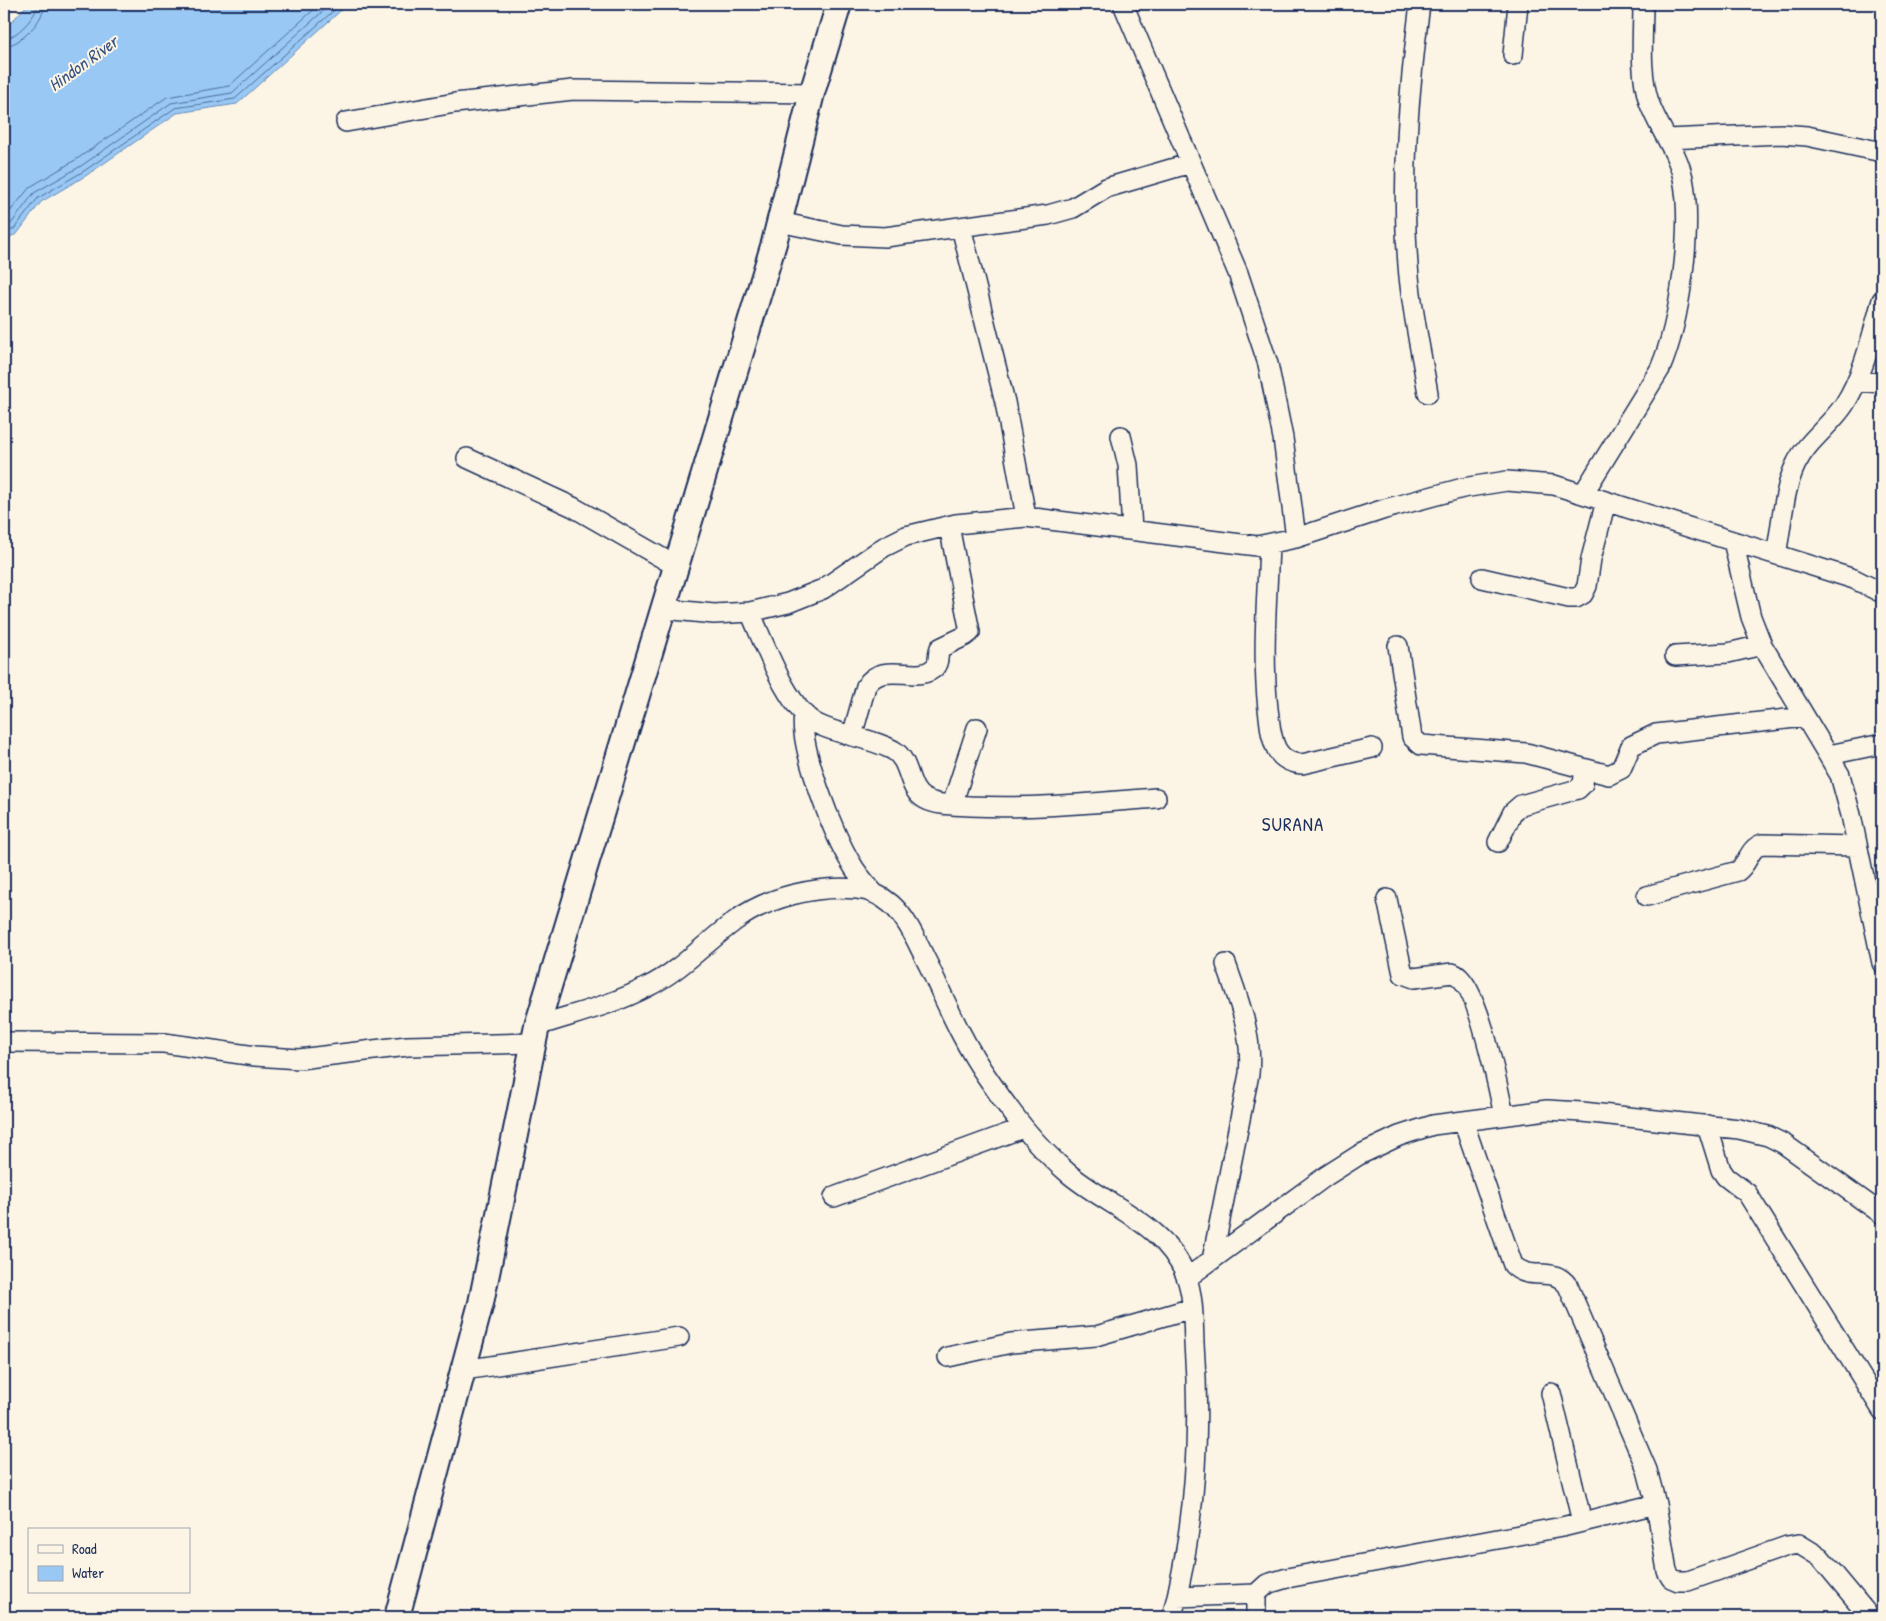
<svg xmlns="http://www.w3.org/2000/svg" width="1886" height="1621" font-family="'Patrick Hand',sans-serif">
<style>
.water{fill:#99c8f4;stroke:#678bb8}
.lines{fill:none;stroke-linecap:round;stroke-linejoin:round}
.shore{stroke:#4d6c9a;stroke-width:1}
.minor-casing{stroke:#1b2f5e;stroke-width:22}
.tertiary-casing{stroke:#1b2f5e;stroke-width:28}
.minor{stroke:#fcf5e5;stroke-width:19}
.tertiary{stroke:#fcf5e5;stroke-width:24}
.labels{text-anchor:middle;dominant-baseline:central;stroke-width:4;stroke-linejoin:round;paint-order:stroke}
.water-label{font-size:18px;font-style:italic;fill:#3a5584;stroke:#fcf5e5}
.quarter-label{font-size:19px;letter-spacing:1px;fill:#1b2f5e;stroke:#fcf5e5}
</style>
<rect width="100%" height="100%" fill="#fcf5e5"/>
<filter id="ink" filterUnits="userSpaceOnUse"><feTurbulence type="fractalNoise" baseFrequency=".02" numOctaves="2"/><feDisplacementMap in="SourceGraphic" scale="10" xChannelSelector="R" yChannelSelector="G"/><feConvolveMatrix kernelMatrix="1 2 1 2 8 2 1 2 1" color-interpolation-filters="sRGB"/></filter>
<g filter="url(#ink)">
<path class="water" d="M28 4H348L237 104 177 113 87 175 41 202 17 234 4 239V30Z"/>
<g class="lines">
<path class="shore" d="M4 39C16 38 37 16 38 4
M4 46C20 46 44 20 45 4
M4 219 30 187 77 159 167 97 229 86 320 4
M4 227 11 224 34 193 81 166 171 103 232 93 331 4
M4 233 14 229 38 198 84 171 175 108 235 99 341 4"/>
<defs>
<path id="minor" d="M1123 4 1238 273 1268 364 1283 438 1296 538
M1420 4C1409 91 1401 177 1408 265 1411 308 1421 351 1428 393
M1513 55 1518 4
M346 122 455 103 573 90 812 93
M1667 139 1781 134 1807 136 1882 152
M779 222 842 235 885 237 1048 215 1073 208 1106 188 1191 163
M961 227 1005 402 1026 517
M1857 381 1882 383
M1121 436 1128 465 1132 530
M467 458 573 507 676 566
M1583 494 1660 369C1680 323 1693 228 1683 178 1677 150 1658 128 1649 102 1639 71 1643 36 1643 4
M1733 541 1751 617 1762 645 1840 775 1851 815 1882 963
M1269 545C1267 600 1262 654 1268 709 1270 722 1270 737 1277 750 1283 760 1291 763 1302 764L1372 748
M1776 554C1782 526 1783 490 1796 464 1807 441 1830 426 1844 405 1864 374 1872 335 1882 300
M1482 578 1569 598H1576L1583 594 1587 586 1591 559 1606 501
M664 609 714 614 750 612 788 603 823 589 884 547 906 536 956 524 1026 517 1257 546 1296 538 1385 509 1463 488 1507 481 1554 485 1854 579 1882 593
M750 612C764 642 787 709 817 724 841 736 869 737 893 750 912 761 906 789 925 799 938 806 956 805 970 806 1032 809 1094 803 1156 798
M1398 646 1412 737 1421 745 1526 753 1609 775 1621 769 1631 746 1656 734 1804 717
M1675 656 1728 653 1762 645
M804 715C798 745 834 836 851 863 857 874 866 884 874 893
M852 736 866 686C883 659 918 685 935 667 940 661 937 654 940 648L965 636 970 632 949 526
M1829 755 1882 744
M952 805 977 728
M1498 842 1513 812 1521 805 1578 789 1583 784 1585 769
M1647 896 1738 871C1749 863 1748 849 1762 844L1857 846
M1387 899 1403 974 1414 978 1452 973C1478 979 1498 1089 1504 1115
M537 1026C573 1014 613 1005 647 987 680 971 705 943 735 921 767 897 817 885 857 889 869 890 882 896 891 904 909 920 918 945 929 966 947 1005 964 1045 989 1080 1012 1114 1036 1146 1068 1173 1108 1207 1165 1223 1186 1276 1194 1297 1193 1322 1194 1343 1201 1436 1195 1527 1172 1617
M4 1042 164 1043 255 1056 299 1059 407 1046 533 1043
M1463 1121 1513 1265C1531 1283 1552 1264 1568 1286L1647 1470 1656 1504 1667 1571 1671 1578 1678 1581H1688L1787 1546 1799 1544 1820 1557 1870 1617
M1707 1125 1721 1170 1726 1177 1747 1193 1882 1410
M834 1197 1023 1128
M1212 1260 1249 1074C1253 1035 1239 1001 1226 964
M1187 1278 1326 1176 1359 1155 1399 1136 1433 1125 1547 1110 1582 1112 1739 1129 1768 1136 1784 1144 1882 1214
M948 1357 1011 1343 1096 1336 1192 1308
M464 1370 679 1337
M1551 1393 1582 1522
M1256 1594 1267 1584 1287 1578 1562 1527 1656 1504
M1177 1597 1256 1594V1617"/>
<path id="tertiary" d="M397 1617 481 1303 537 1026 774 243 812 93 839 4"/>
</defs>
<use href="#minor" class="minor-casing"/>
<use href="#tertiary" class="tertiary-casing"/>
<use href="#minor" class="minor"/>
<use href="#tertiary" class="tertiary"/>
</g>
</g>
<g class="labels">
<g class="water-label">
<text transform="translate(83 63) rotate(-36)">Hindon River</text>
</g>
<g class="quarter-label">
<text x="1293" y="824">SURANA</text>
</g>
</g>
<rect width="1886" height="1621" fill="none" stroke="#fcf5e5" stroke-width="20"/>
<rect x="10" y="10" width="1866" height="1601" fill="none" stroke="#1b2f5e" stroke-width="2" filter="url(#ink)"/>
<rect x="28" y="1528" width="162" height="65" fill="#fcf5e5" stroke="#a2a6af"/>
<rect x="38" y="1545" width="25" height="8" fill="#fcf5e5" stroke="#a2a6af"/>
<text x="72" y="1554" font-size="15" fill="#1b2f5e">Road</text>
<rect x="38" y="1566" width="25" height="15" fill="#99c8f4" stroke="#a2a6af"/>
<text x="72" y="1578" font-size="15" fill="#1b2f5e">Water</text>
</svg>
